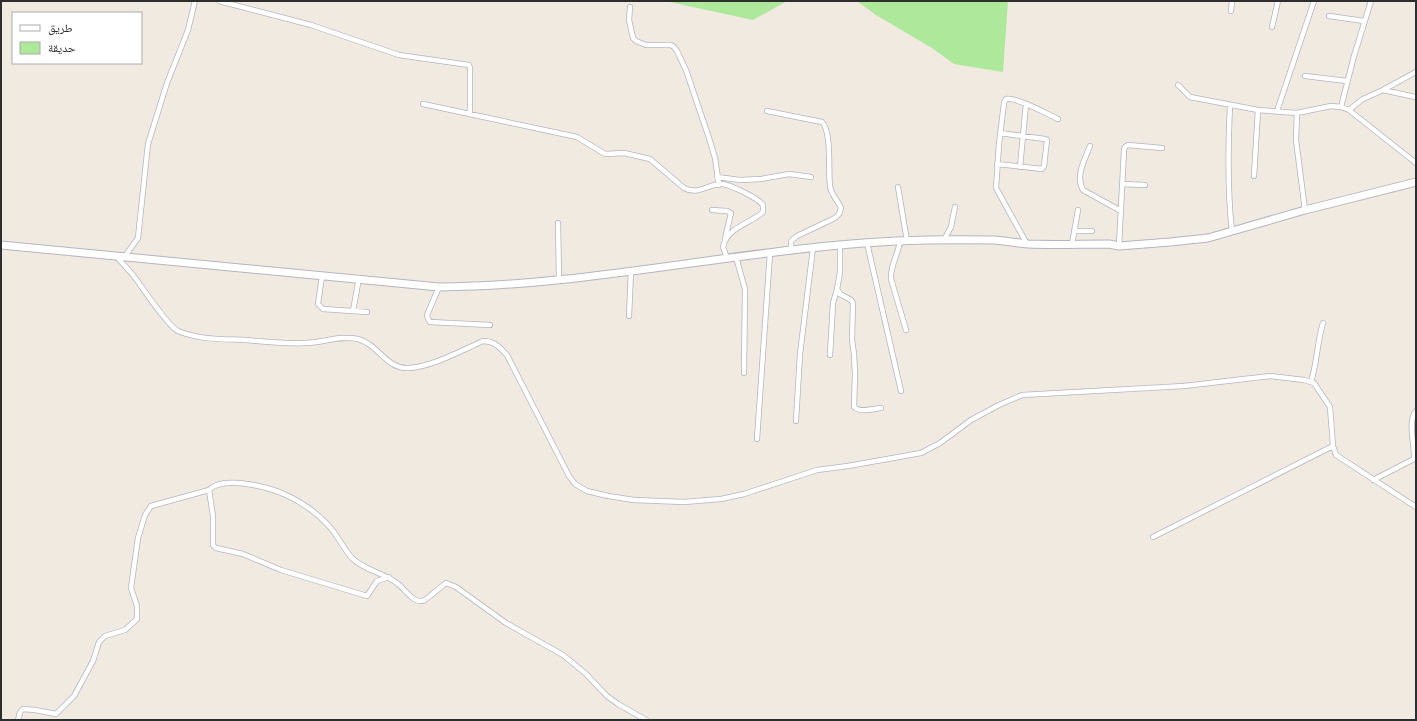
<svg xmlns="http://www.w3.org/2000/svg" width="1417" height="721" font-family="Raleway,'Noto Naskh Arabic',sans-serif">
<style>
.green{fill:#aee89b}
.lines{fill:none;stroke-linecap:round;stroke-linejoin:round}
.minor-casing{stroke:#b4b5c2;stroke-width:6}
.secondary-casing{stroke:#b4b5c2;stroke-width:9}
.minor{stroke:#fff;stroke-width:4.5}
.secondary{stroke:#fff;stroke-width:7}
</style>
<rect width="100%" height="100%" fill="#f0eae0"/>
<path class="green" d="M665 1H787L753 20Z
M857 1H1008L1003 72 954 64 932 48 876 15Z"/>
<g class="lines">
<defs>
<path id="minor" d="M219 1 311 25 399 55 469 65 470 68V114
M630 7 629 20 633 38 636 41 646 45H671L674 47 677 51 686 70 709 138 715 158 719 185
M1231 11 1232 1
M1329 16 1364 21
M1272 27 1278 1
M1305 76 1347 81
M1178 85 1190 97 1258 110 1297 113 1331 106 1341 107 1349 110 1416 163
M1383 90 1415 97
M423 104 577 137 605 154 624 153 650 159 684 188C699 196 709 183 722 184 731 185 758 198 763 205V212C750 224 727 227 723 247L727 258
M1230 105C1228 147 1227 189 1232 231
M1341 107 1354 56 1371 1
M1349 110 1363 99 1383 90 1416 72
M767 111 822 122C832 132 828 171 830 186 831 195 838 200 841 208L839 214 835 218 797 236 791 241V250
M1277 111 1314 1
M1297 113 1296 140 1305 210
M1090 146C1085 159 1075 176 1083 190L1121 211
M997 164 1042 169 1044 166 1047 140 1045 139 1000 133
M1020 167 1026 104
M1254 176 1258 110
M717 177 740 180 761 179 789 174 811 177
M1122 184 1145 185
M898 187 907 241
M712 210 727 211 731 213 725 239
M558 223 559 280
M1074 231H1092
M944 240 951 227 955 207
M900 241C898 255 890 266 891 279L906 330
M867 243 901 391
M1027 244 996 188 999 144 1004 103 1006 99C1017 97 1047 114 1058 119
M1072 244 1078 210
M840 245V272L837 289 840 294 851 300 853 303 852 340 854 354 855 374 854 407C860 413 873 409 881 408
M1119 246 1124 150 1125 147 1128 145 1162 148
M116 256C123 264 130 271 136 279 144 290 168 326 178 331 199 340 224 339 246 340 265 342 285 344 304 343 322 343 340 335 358 339 378 344 387 370 409 368 434 366 460 351 483 341 495 341 499 347 507 355L569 476 575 484 587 491 608 496 634 500 684 502 721 499 744 494 817 470 848 466 921 453 940 443 971 420 999 405 1022 395 1184 386 1270 376 1304 380 1314 383 1330 407 1333 446 1336 455 1416 507
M125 256 138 238 148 144 167 83 188 30 195 1
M736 257 745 289 744 373
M322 276 318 304 323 309 367 312
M439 287 427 315 428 319 430 322 490 325
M353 311 359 278
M629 316 631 271
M830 355 833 303 837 289
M1311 382C1317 363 1317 343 1323 323
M796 421 800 354 813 248
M757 439 770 253
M1373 480 1414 459C1415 446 1407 421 1416 411
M209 490 213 516V545L216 548 243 554 281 570 367 596 377 581 389 577
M1153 537 1333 446
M18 720 20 712 23 709 35 710 56 714 74 696 93 661 99 642 105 636 125 630 137 619V606L131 588 138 538 145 515 151 506 209 490C211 488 214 486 217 485 235 479 269 487 286 495 301 502 317 513 328 525 338 535 343 549 353 559 366 571 385 573 398 584 406 590 414 605 425 600L446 583 456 587 506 623 563 655 585 673 607 696 618 704 646 720"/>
<path id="secondary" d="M1 245 439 287C574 286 706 257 839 245 890 240 943 239 994 240 1005 241 1017 243 1028 244 1055 245 1082 244 1109 244L1119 246 1170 242 1208 238 1305 210 1416 182"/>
</defs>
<use href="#minor" class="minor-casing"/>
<use href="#secondary" class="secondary-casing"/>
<use href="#minor" class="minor"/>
<use href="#secondary" class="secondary"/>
</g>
<rect width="1417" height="721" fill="none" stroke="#2e2e2e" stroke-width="4"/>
<rect x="12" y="12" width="130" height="52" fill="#ffffff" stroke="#ababab"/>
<rect x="20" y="25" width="20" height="6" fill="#ffffff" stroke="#ababab"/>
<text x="48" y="32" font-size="12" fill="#2e2e2e">طريق</text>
<rect x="20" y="42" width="20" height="12" fill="#aee89b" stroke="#ababab"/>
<text x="48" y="52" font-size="12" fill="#2e2e2e">حديقة</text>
</svg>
